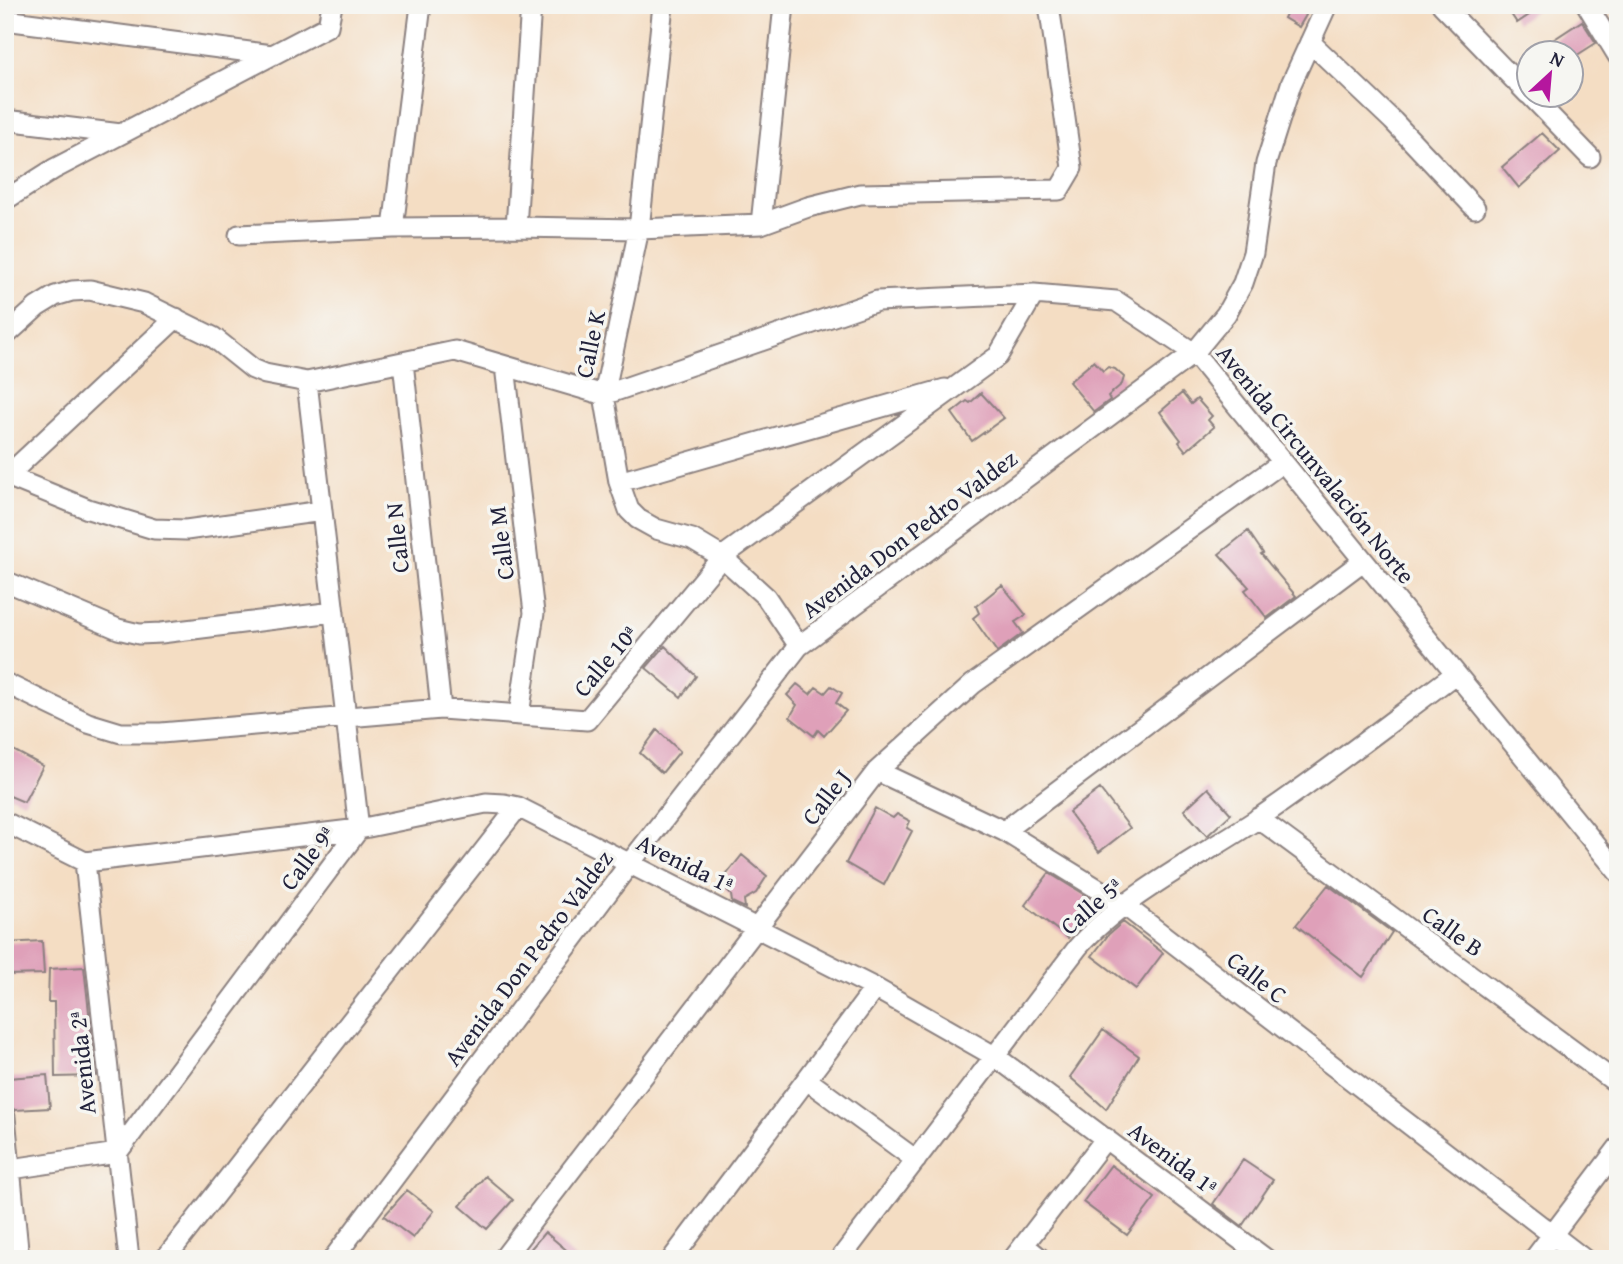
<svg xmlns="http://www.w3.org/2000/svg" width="1623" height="1264" font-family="'Gentium Book Plus',serif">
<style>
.building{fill:#dfa0b9}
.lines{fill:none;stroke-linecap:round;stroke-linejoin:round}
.minor-casing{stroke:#8b807f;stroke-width:23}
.minor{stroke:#fff;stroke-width:19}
.labels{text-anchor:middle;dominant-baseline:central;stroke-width:7;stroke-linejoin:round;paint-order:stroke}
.street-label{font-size:24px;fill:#22223b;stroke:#f6f6f2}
</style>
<rect width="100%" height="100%" fill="#f6f6f2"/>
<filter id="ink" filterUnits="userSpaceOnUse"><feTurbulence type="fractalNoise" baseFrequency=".0143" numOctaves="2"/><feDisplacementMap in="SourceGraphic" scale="14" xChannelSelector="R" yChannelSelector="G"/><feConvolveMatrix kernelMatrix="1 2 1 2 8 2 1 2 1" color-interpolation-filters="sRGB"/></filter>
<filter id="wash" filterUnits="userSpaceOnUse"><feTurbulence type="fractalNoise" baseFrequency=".00686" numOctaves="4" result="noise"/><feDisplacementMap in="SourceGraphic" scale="28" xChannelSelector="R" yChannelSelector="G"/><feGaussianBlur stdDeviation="1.57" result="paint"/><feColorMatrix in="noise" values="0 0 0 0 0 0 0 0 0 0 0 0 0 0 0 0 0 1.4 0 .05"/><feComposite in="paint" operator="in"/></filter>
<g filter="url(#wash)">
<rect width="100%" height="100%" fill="#f4ddc3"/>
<g id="blocks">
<path class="building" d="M1290 5 1306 15 1299 27 1284 18Z
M1505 5H1544L1517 23Z
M1582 21 1596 43 1571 59V52H1562L1553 40Z
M1542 133 1560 151 1519 188 1502 167Z
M1094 361 1103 371 1108 367 1115 369 1124 377 1122 384 1108 396 1110 400 1094 412 1069 382Z
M981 393 1004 418 972 441 952 413 967 401 970 403Z
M1182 393 1191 404 1197 399 1212 416 1208 420 1214 427 1186 451 1179 442 1181 440 1160 412Z
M1248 531 1263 553 1261 554 1296 596 1267 618 1245 590 1249 587 1219 554Z
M1002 585 1026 615 1015 622 1023 633 997 652 973 618 979 613 976 606Z
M665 646 696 676 681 697 646 668Z
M797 684 810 694 816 687 825 693 831 686 842 693 836 703 846 711 824 736 818 730 814 736 790 717 797 705 787 695Z
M657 730 680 751 662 773 640 753Z
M13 750 43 766 24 802 5 794V765Z
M1208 788 1231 814 1207 836 1184 810Z
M1100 789 1130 828 1099 852 1069 812Z
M875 808 893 818 897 814 910 821 907 828 912 831 884 885 846 863Z
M742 855 767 876 756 893 744 900 745 908 732 902 731 895 720 883Z
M1049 873 1096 902 1068 938 1025 905Z
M1328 885 1392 932 1363 977 1296 925Z
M1123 922 1163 953 1136 989 1092 956 1109 934Z
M42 941 44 974 5 975V943Z
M84 967 96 1076 55 1077 54 1002H48L49 969Z
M1103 1030 1139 1056 1106 1109 1070 1077Z
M47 1075 50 1108 15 1110 8 1105V1078Z
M1243 1160 1273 1180 1242 1226 1213 1204Z
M1111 1165 1155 1198 1127 1235 1083 1202Z
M485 1176 513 1200 487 1229 460 1206Z
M407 1190 434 1211 413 1238 384 1216Z
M545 1232 577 1259H522Z"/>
</g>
</g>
<g filter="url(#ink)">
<use href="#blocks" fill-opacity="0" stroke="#8b807f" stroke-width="2"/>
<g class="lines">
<defs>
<path id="minor" d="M531 5 516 227 639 229 761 224 808 207 860 194 1059 190 1072 168 1049 5
M663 5 639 229 604 395 619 482 629 510 638 519 656 529 692 539 722 557 766 597 799 646
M1442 5 1528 94
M1587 5 1618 56
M5 20 272 55
M1310 42 1393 121 1475 208
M1529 94 1590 157
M5 120 121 134
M5 200 54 169 328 26 332 5
M761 224 784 5
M393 228 421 5
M239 235 393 228 516 227
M5 336 37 307 55 296 72 291 90 290 144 303 213 337 253 369 265 374 307 382 455 351 604 395 877 301 1034 294 1116 301 1194 353 1618 872
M403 362 441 709
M505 366 534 613 519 715
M7 476 88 509 154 529 186 530 322 511
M5 478 176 318
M619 482 945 389
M5 581 118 629 139 634 161 633 334 612
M5 683 88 723 121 733H161L441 709 587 720 722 557 998 356 1034 294
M877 771 1004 831 1124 905 1584 1259
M1258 818 1618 1084
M5 822 85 862 359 829 486 803 504 804 518 807 875 988 996 1057 1266 1259
M1004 831 1363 561
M85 862 129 1259
M807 1080 916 1160
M5 1117 19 1259
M5 1170 117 1153 359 829 307 382
M1024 1245 1041 1259
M165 1259 518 807
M333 1259 630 863 799 646 1194 353 1226 314 1243 283 1253 253 1266 163 1291 84 1327 5
M503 1259 877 771 973 684 1283 462
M672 1259 875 988
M840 1259 1078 947C1122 897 1200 857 1256 820 1324 774 1389 723 1455 674
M1013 1259 1106 1138
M1534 1259 1618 1148"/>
</defs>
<use href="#minor" class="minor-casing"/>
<use href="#minor" class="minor"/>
</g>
</g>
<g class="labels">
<g class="street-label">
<text transform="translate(590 344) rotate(-78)">Calle K</text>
<text transform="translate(1316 464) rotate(51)">Avenida Circunvalación Norte</text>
<text transform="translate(909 534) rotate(-37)">Avenida Don Pedro Valdez</text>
<text transform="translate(397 538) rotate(-96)">Calle N</text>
<text transform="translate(501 543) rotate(-97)">Calle M</text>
<text transform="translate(605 661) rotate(-50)">Calle 10ª</text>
<text transform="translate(826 797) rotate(-52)">Calle J</text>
<text transform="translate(307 858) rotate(-53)">Calle 9ª</text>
<text transform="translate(685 863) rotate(26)">Avenida 1ª</text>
<text transform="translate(1091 906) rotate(-41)">Calle 5ª</text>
<text transform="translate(1453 931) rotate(36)">Calle B</text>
<text transform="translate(528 958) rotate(-53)">Avenida Don Pedro Valdez</text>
<text transform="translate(1257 977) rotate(38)">Calle C</text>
<text transform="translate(82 1063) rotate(-96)">Avenida 2ª</text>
<text transform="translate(1173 1158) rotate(37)">Avenida 1ª</text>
</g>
</g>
<rect width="1623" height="1264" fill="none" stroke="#f6f6f2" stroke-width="28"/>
<g transform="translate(1550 74) rotate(26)"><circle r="33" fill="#f6f6f2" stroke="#a1a1a9" stroke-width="2"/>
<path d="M0-5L12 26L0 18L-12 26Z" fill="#b5179e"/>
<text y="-10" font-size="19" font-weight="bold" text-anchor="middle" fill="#22223b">N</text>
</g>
</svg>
